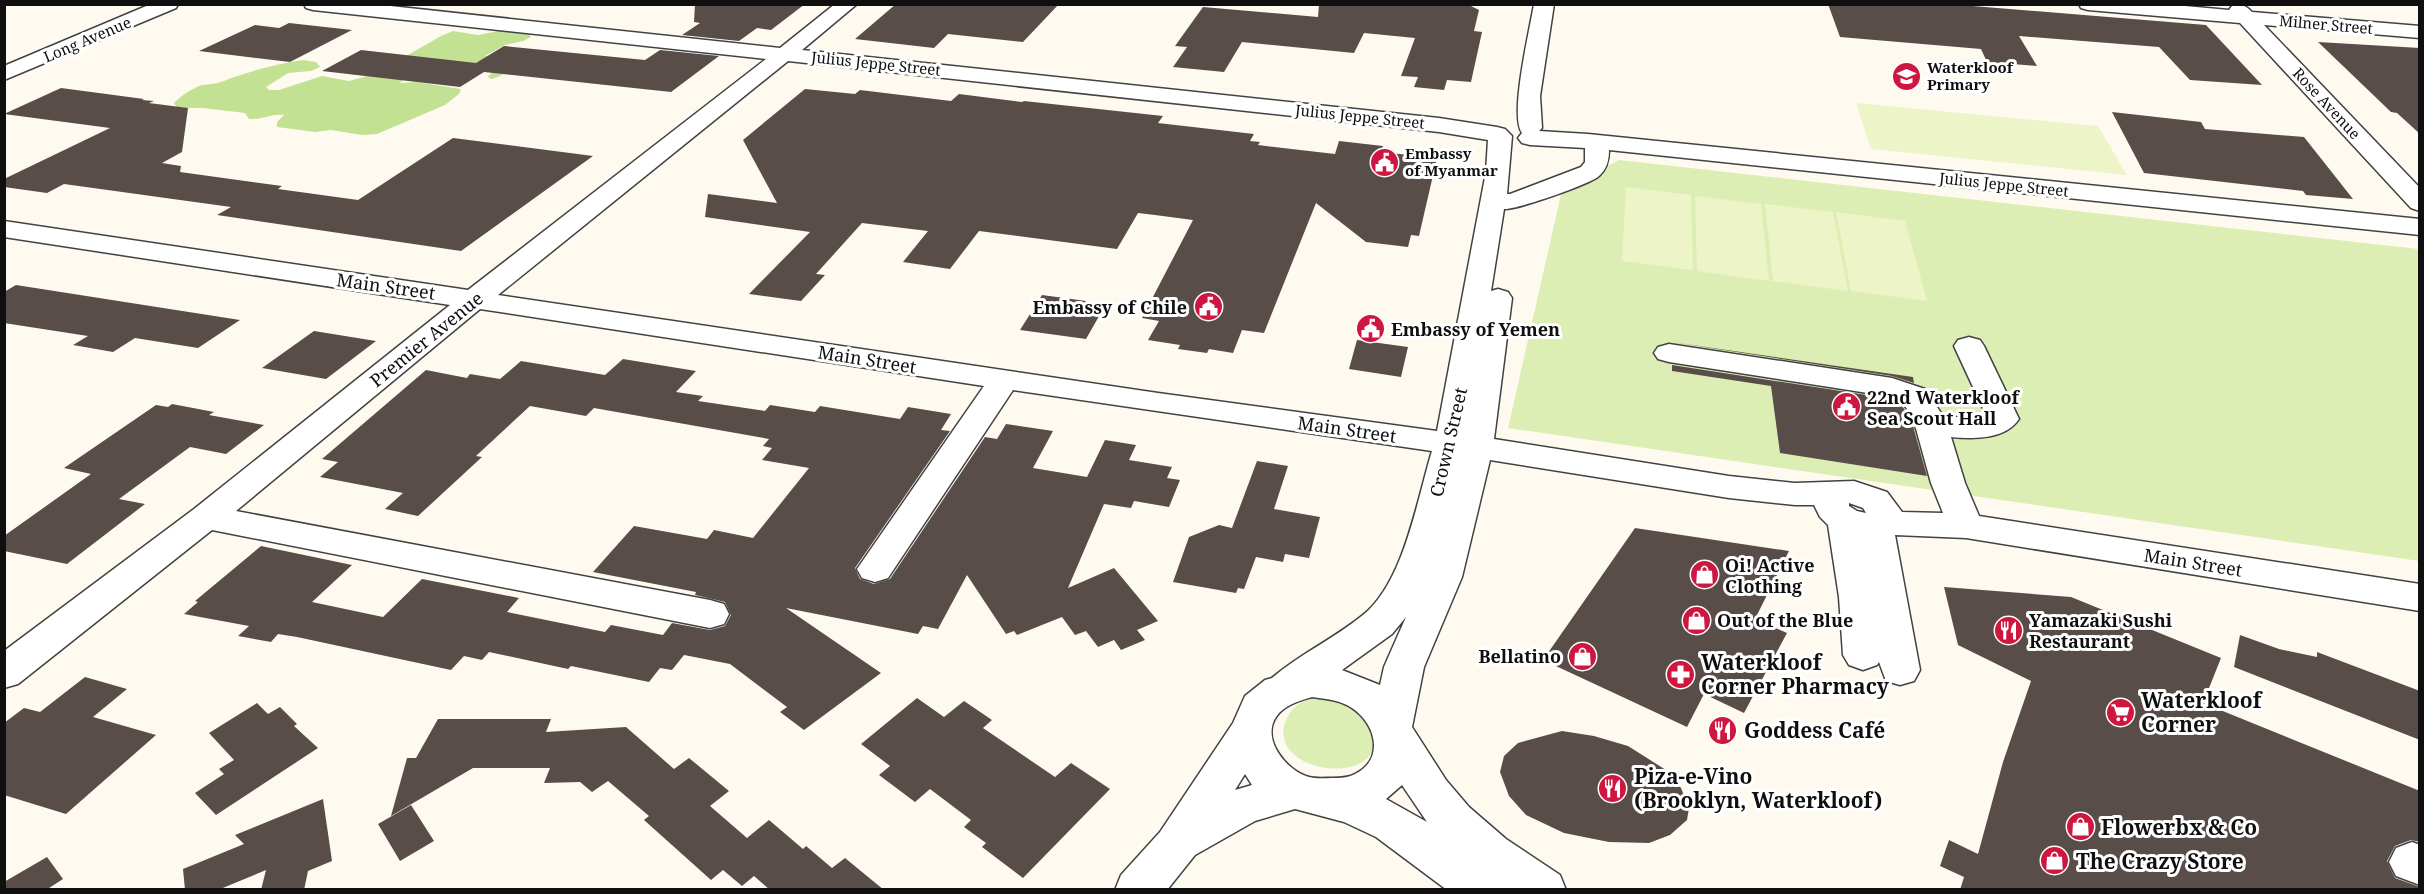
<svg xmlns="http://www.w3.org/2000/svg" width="2424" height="894" font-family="'Noto Serif',serif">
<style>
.green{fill:#ddeeb5}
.forest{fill:#c3e193}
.pitch{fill:#edf4c8}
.building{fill:#594d4a}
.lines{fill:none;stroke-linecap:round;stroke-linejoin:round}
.minor-casing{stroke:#424242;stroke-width:3}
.minor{fill:#fff;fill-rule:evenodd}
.labels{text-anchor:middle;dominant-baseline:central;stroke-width:6;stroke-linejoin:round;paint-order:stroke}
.far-street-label{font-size:15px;fill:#0f0f0f;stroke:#fff}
.far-poi-label{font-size:15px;font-weight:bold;fill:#0f0f0f;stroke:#fff;text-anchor:start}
.street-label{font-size:18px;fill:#0f0f0f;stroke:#fff}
.poi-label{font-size:18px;font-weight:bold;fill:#0f0f0f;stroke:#fff;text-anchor:start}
.near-poi-label{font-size:21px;font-weight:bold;fill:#0f0f0f;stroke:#fff;text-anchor:start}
</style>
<rect width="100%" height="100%" fill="#fffaf0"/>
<path class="green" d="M1619 160 2419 249V561L1508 428 1562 190Z
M1325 696 1340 697 1373 721C1373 728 1376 737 1375 744 1367 788 1263 769 1287 718 1294 702 1310 698 1325 696Z"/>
<path class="forest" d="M514 28 527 30 531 37 523 41 505 45 485 56 515 60C509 71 502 77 490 79L488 76 494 71 406 56 441 36 453 31 478 35Z
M303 60 316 62 320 67 311 71 288 73 266 87 269 90H279L322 76 349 81 375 74H410L400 83 416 82 461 89 459 94 445 105 377 134 362 135 331 130 315 132 277 127V122L284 115C272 113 262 120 249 119L245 113 203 108H177L174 103C182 95 191 89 202 85 208 84 215 84 221 82 247 72 275 64 303 60Z"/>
<path class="pitch" d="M1856 103 2098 126 2127 175 1871 149Z
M1626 187 1691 195 1693 270 1622 261Z
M1695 196 1761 204 1769 281 1697 271Z
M1765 204 1833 212 1848 291 1773 281Z
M1836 212 1905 221 1927 301 1851 291Z"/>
<path class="building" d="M695 4H805L771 30 757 28 739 41 682 35 700 23 694 22Z
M896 4H1059L1023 42 948 34 934 48 855 39Z
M1319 4H1467L1479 10 1474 31 1482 32 1471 82 1447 80 1444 90 1414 87 1418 77 1401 76 1415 38 1364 33 1354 53 1242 42 1224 72 1173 67 1187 47 1175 46 1203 7 1318 17Z
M1828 4H1948L2206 25 2262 85 2190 80 2159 47 2019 36 2037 66 1987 62 1981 49 1840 37Z
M289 23 352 30 290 62 199 51 255 25 279 28Z
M2318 42 2420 48V134L2397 113 2391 112Z
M504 46 645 60 660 50 719 56 671 92 484 72 460 87 322 71 361 50 476 63Z
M61 88 144 99 142 100 154 101 149 103 188 108 182 152 162 163 181 166 180 172 282 186 278 189 358 200 453 138 593 156 461 251 217 215 231 207 64 184 47 193 4 187V179L110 128 4 114Z
M805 89 855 94 860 90 951 101 959 94 1022 102 1024 101 1163 116 1158 123 1254 134 1250 141 1260 142 1258 145 1335 154 1339 141 1383 146 1381 152 1437 158 1419 236 1411 235 1408 247 1366 242 1316 203 1264 333 1242 330 1233 353 1209 349 1207 353 1178 349 1180 345 1148 340 1159 321 1142 318 1193 220 1155 215 1138 213 1117 249 979 231 950 269 903 262 928 231 862 223 816 274 825 275 801 301 749 294 810 232 705 217 708 194 777 203 743 140Z
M2112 112 2201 122 2205 129 2304 137 2353 199 2306 195 2303 191 2144 173Z
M16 285 240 320 198 348 135 338 113 352 73 345 88 336 4 323V292Z
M1042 295 1086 301 1082 308 1102 311 1086 339 1020 330Z
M314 331 376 341 326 379 262 368Z
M1357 340 1408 347 1401 377 1349 369Z
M1672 342 1913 377 1914 383 1892 376Z
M623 359 696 371 676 392 703 396 698 401 765 411 770 405 815 412 820 406 900 419 908 407 951 414 941 430 950 431 855 568 860 579 874 584 890 579 985 437 997 439 1006 424 1053 431 1033 468 1087 477 1105 440 1136 445 1129 460 1172 467 1167 478 1180 480 1169 507 1134 501 1131 508 1104 504 1068 588 1114 568 1158 621 1137 630 1145 640 1121 650 1114 640 1098 647 1086 631 1075 635 1062 617 1017 635 1014 631 1006 634 967 575 938 629 923 626 918 634 786 608 881 673 804 730 780 712 787 707 730 664 684 655 672 670 660 668 649 682 571 666 568 669 489 652 482 660 464 656 451 670 297 637 278 634 271 642 238 636 249 626 184 614 198 602 195 601 261 546 352 565 312 602 383 617 422 579 519 598 507 612 605 632 611 625 663 635 672 623 710 630 725 626 731 615 725 602 695 595 696 592 593 572 634 526 707 539 714 530 753 538 809 468 762 460 772 448 763 446 769 439 594 408 586 416 530 406 476 456 482 457 418 516 385 509 403 493 320 477 338 462 322 459 426 370 467 378 470 374 500 379 521 361 605 375Z
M1672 365 1886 398 1901 405 1905 410 1913 426 1927 476 1780 453 1771 386 1672 371Z
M172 404 214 412 209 415 264 425 226 454 190 447 119 499 145 504 67 564 4 551V536L91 474 64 468 156 405 168 407Z
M1257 461 1288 466 1274 509 1320 517 1309 558 1285 554 1283 562 1256 557 1244 589 1238 588 1236 593 1173 582 1189 537 1219 525 1232 528Z
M1635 528 1789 551 1755 619 1787 633 1744 713 1704 694 1687 727 1543 660Z
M1944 587 2071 597 2221 658 2203 703 2420 791V842L2411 840 2395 846 2387 861 2395 878 2420 887V890H1960L1964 877 1940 866 1949 840 1978 854 2003 762 2031 681 1958 645Z
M2240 635 2279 649 2317 657V652L2420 691V740L2234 667Z
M85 677 127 689 93 717 156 735 66 814 4 795V723L24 708 40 712Z
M917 698 944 717 964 701 992 720 983 728 1055 777 1071 763 1110 789 1023 878 982 847 986 843 964 827 971 820 930 789 915 802 879 775 890 766 861 744Z
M257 703 268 714 280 707 297 724 294 726 318 748 216 815 195 793 224 774 219 769 234 760 209 733Z
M438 719H551L546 732 626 727 674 769 689 758 729 791 710 806 747 838 769 820 803 849 806 846 832 868 845 858 884 890H770L754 876 742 886 723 870 711 880 644 820 649 816 608 781 592 792 580 782 544 783 550 768H473L391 816 407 758H416Z
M1562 731 1594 736 1628 746 1666 770 1681 788 1689 808 1687 820 1670 835 1649 843 1609 842 1564 833 1526 815 1509 796 1500 772 1504 756 1518 743Z
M323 799 332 861 308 871 304 890H261L266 870 218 890H185L183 869 244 844 235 835Z
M411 805 434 841 400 861 378 824Z
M47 857 63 879 46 890H4V882Z"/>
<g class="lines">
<defs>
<path id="minor" d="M151 4H178L176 8 4 80V66Z
M304 4H372L780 48 835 4H857L802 50 1439 118 1497 127 1505 129 1512 136 1507 194H1510L1581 167 1585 162V148L1530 145 1522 143 1518 138 1522 133C1509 115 1530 29 1534 4H1554L1540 96 1542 128 1539 131 1588 134 2420 219V235L1609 150C1609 160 1607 169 1599 176 1591 184 1516 210 1504 209L1491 291 1498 289 1508 292 1512 298 1494 439 1729 476 1795 483 1854 481 1887 492 1902 512 1943 513 1931 483 1915 425 1907 409 1903 403 1887 396 1669 362 1658 359 1654 353 1658 347 1669 344 1892 378 1925 389 1943 416 1968 418 1986 415 1954 346 1958 340 1969 337 1980 340 1984 346 2019 419C2005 440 1973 439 1951 437L1965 483 1979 516 2420 584V611L1966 538 1895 535 1920 670 1914 681 1900 685 1886 681 1879 662 1877 665 1863 670 1849 665 1843 655 1839 597 1828 525 1820 517 1814 505H1795L1729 498 1490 460 1462 577 1424 667 1412 727 1446 780 1469 807 1506 839 1560 875 1566 890H1447L1376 837 1344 822 1295 809 1255 821 1195 855 1167 890H1115L1121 875 1160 832 1233 723 1245 696 1265 680 1272 678C1300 654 1335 638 1363 615 1404 582 1417 500 1432 451L1013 390 888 578 875 582 862 578 857 569 984 386 480 309 236 511 710 600 724 604 729 614 724 624 710 628 212 530 18 684 4 688V651L194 509 450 305 4 237V221L468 290 766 59 313 10 306 8ZM788 61 1439 132 1488 140 1486 172 1437 431 1158 393 498 295ZM1849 503 1863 508 1866 513 1857 511 1849 506ZM1406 617 1384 667 1380 685 1342 670 1392 634ZM1312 697C1326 699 1340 700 1352 708 1376 724 1385 759 1355 774 1348 778 1340 778 1332 778 1325 778 1316 779 1309 777 1287 771 1261 740 1276 717 1284 705 1299 701 1312 697ZM1245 774 1252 785 1235 790ZM1402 785 1427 822 1386 799Z
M2079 4H2163L2229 10 2232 6C2241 4 2245 5 2252 12L2420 26V38L2264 25 2420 188V211L2411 208 2240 23 2088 10 2081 8Z
M2412 842 2420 845V885L2396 876 2389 862 2396 848Z"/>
</defs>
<use href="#minor" class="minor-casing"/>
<use href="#minor" class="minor"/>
</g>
<defs>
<symbol id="school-disc" viewBox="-11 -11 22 22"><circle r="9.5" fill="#ce1740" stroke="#fff"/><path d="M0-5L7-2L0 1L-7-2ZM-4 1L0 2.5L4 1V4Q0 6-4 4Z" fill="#fff"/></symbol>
<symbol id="civic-disc" viewBox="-11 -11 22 22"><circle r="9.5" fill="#ce1740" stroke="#fff"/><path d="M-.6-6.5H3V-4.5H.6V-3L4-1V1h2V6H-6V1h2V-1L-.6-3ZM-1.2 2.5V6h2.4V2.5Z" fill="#fff"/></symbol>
<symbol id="shop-disc" viewBox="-11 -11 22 22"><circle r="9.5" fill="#ce1740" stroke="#fff"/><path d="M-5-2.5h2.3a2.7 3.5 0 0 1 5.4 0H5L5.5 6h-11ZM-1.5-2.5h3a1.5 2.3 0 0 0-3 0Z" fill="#fff"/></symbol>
<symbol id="restaurant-disc" viewBox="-11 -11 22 22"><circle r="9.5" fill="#ce1740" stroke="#fff"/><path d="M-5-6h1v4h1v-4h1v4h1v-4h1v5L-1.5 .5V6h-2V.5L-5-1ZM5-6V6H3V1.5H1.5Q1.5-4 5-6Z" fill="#fff"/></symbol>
<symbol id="pharmacy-disc" viewBox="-11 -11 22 22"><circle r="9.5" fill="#ce1740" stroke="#fff"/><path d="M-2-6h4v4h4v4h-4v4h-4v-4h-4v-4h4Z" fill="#fff"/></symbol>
<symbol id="supermarket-disc" viewBox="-11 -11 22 22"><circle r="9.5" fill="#ce1740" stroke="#fff"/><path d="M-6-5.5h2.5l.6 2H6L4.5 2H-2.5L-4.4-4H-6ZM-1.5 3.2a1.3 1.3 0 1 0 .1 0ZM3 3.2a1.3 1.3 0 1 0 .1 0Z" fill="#fff"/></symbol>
</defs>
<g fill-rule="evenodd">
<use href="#school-disc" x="1890" y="60" width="33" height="33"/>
<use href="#civic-disc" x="1368" y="146" width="33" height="33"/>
<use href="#civic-disc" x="1192" y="290" width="33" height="33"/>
<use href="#civic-disc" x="1354" y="312" width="33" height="33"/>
<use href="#civic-disc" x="1830" y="390" width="33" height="33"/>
<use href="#shop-disc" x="1688" y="558" width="33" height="33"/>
<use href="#shop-disc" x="1680" y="604" width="33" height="33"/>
<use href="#restaurant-disc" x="1992" y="614" width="33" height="33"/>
<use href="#shop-disc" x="1566" y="640" width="33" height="33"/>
<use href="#pharmacy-disc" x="1664" y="658" width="33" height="33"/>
<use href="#supermarket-disc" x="2104" y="696" width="33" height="33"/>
<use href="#restaurant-disc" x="1706" y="714" width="33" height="33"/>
<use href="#restaurant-disc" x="1596" y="772" width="33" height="33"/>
<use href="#shop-disc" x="2064" y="810" width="33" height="33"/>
<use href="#shop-disc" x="2038" y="844" width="33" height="33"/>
</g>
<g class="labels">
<g class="far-street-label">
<text transform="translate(2326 24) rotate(5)">Milner Street</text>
<text transform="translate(87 39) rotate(-23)">Long Avenue</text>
<text transform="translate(876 63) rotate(6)">Julius Jeppe Street</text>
<text transform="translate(2327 103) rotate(47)">Rose Avenue</text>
<text transform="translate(1360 116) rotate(6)">Julius Jeppe Street</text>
<text transform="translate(2004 184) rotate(6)">Julius Jeppe Street</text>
</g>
<g class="far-poi-label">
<text x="1927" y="67">Waterkloof<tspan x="1927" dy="17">Primary</tspan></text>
<text x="1405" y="153">Embassy<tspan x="1405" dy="17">of Myanmar</tspan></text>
</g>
<g class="street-label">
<text transform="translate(386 286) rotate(8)">Main Street</text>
<text transform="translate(426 339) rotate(-39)">Premier Avenue</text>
<text transform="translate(867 359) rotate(9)">Main Street</text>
<text transform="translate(1347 429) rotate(8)">Main Street</text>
<text transform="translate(1448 442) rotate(-77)">Crown Street</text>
<text transform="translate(2193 562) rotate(9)">Main Street</text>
</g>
<g class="poi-label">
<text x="1187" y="307" text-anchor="end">Embassy of Chile</text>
<text x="1391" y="329">Embassy of Yemen</text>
<text x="1867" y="397">22nd Waterkloof<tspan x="1867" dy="21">Sea Scout Hall</tspan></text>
<text x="1725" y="565">Oi! Active<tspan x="1725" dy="21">Clothing</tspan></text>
<text x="1717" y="620">Out of the Blue</text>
<text x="2029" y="620">Yamazaki Sushi<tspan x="2029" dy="21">Restaurant</tspan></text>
<text x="1561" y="656" text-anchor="end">Bellatino</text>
</g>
<g class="near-poi-label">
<text x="1701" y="662">Waterkloof<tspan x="1701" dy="24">Corner Pharmacy</tspan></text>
<text x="2141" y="700">Waterkloof<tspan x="2141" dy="24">Corner</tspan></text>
<text x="1744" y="730">Goddess Café</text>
<text x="1634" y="776">Piza-e-Vino<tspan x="1634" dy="24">(Brooklyn, Waterkloof)</tspan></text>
<text x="2101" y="827">Flowerbx &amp; Co</text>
<text x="2076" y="861">The Crazy Store</text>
</g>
</g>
<rect width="2424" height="894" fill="none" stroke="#0f0f0f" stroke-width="12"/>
</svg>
